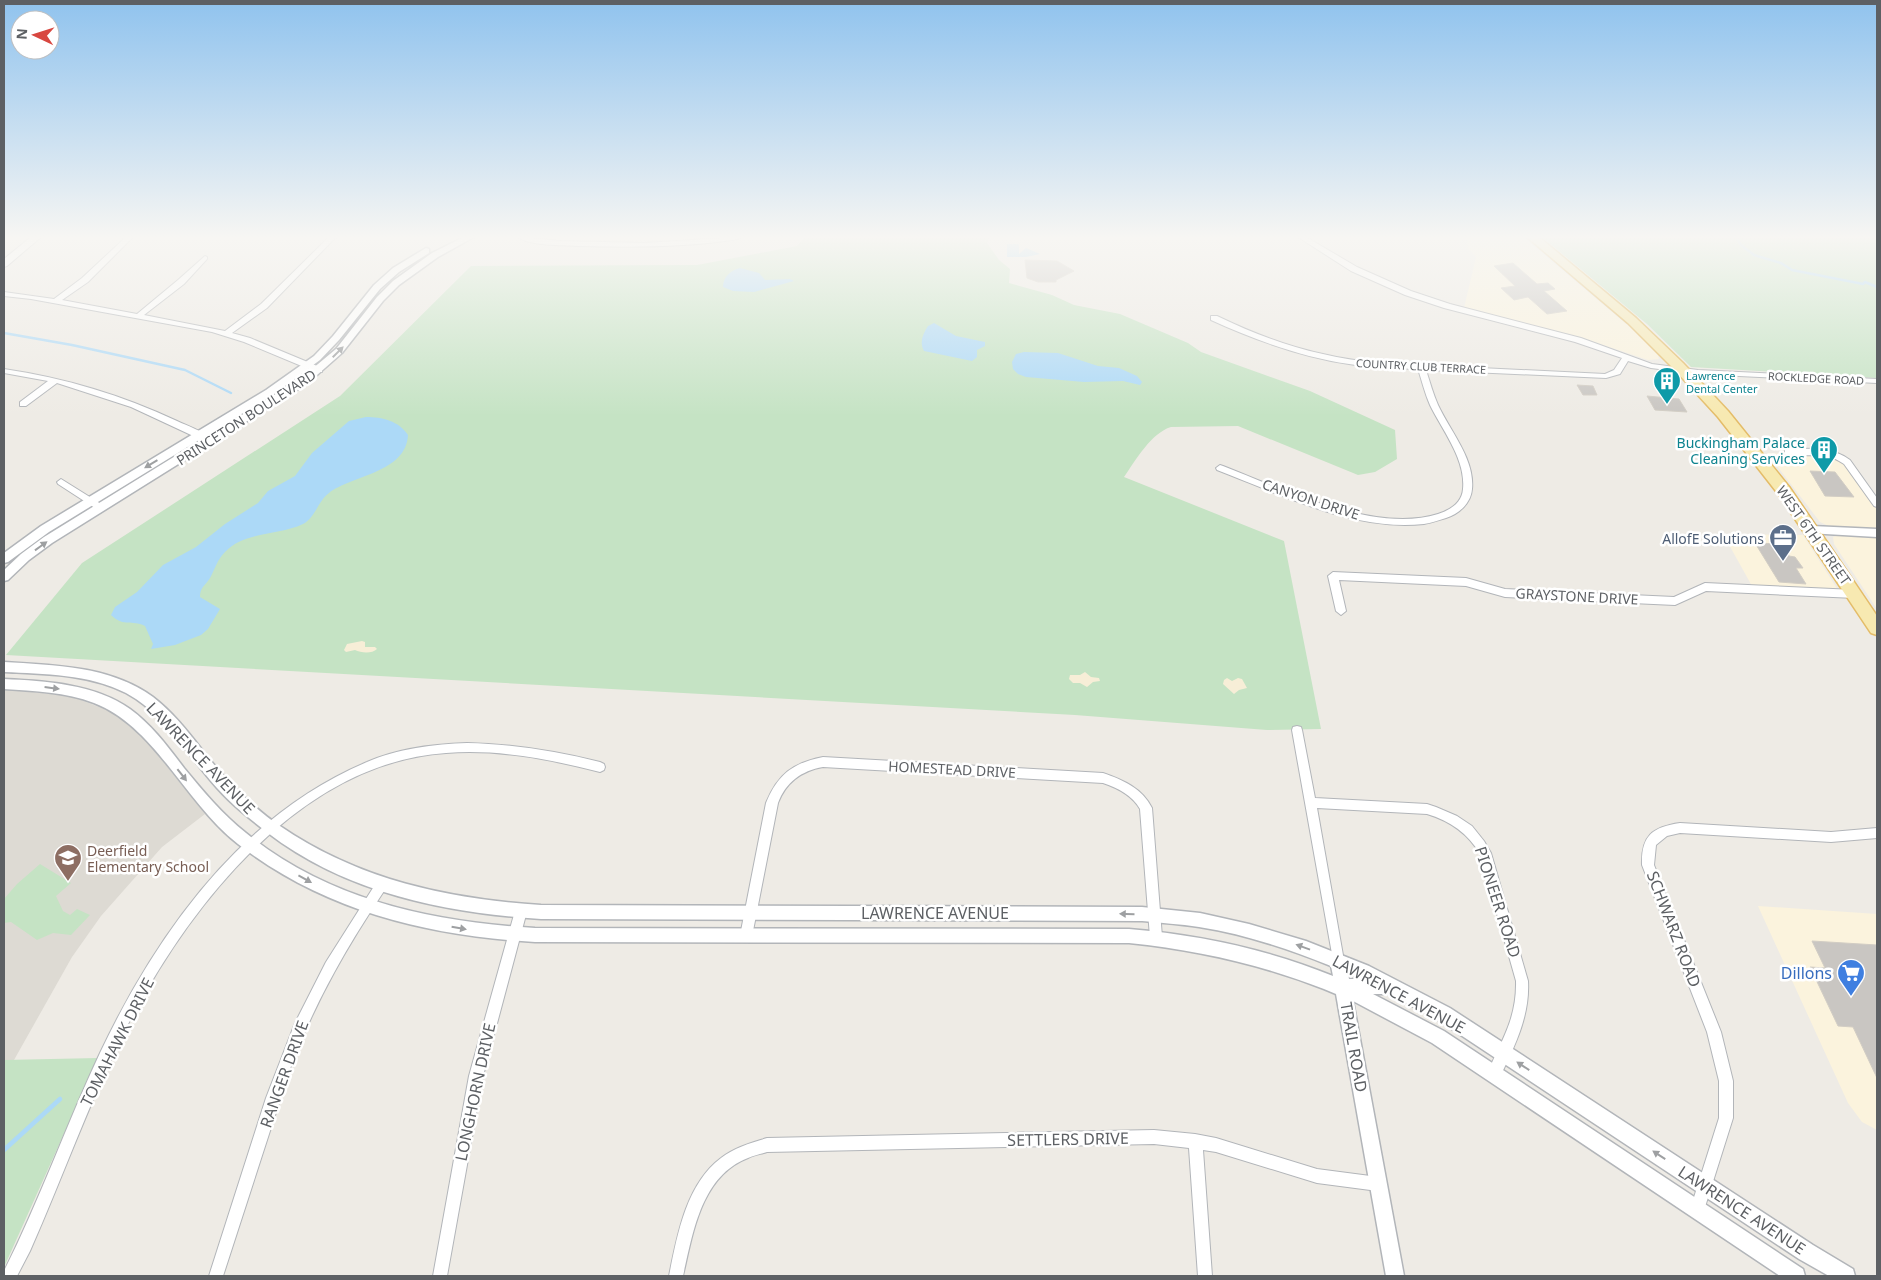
<svg xmlns="http://www.w3.org/2000/svg" width="1881" height="1280" font-family="'Noto Sans',sans-serif">
<style>
.commercial{fill:#fbf3dd}
.education{fill:#dddad3}
.green{fill:#c5e3c4}
.sand{fill:#f7eed7}
.water{fill:#acd9f7}
.lines{fill:none;stroke-linecap:round;stroke-linejoin:round}
.stream-far1{stroke:#acd9f7;stroke-width:2.5}
.stream{stroke:#acd9f7;stroke-width:4.5}
.building{fill:#c9c6c2;stroke:#d2cdc4}
.minor-casing{stroke:#b2b5b9;stroke-width:2}
.tertiary-casing{stroke:#b2b5b9;stroke-width:3}
.secondary-casing{stroke:#b1b4b8;stroke-width:2}
.primary-casing{stroke:#e4bc68;stroke-width:3}
.minor{fill:#fff;fill-rule:evenodd}
.tertiary{fill:#fff;fill-rule:evenodd}
.secondary{fill:#fff;fill-rule:evenodd}
.primary{fill:#f7e9b1;fill-rule:evenodd}
.oneway{fill:#9ea0a2}
.labels{text-anchor:middle;dominant-baseline:central;stroke-width:5;stroke-linejoin:round;paint-order:stroke}
.far-street-label{font-size:11px;fill:#5d6064;stroke:#fff}
.far-culture-label{font-size:11px;fill:#0d838f;stroke:#fff;text-anchor:start}
.street-label{font-size:14px;fill:#5d6064;stroke:#fff}
.culture-label{font-size:14px;fill:#0d838f;stroke:#fff;text-anchor:end}
.service-label{font-size:14px;fill:#4e5e75;stroke:#fff;text-anchor:end}
.education-label{font-size:14px;fill:#785e54;stroke:#fff;text-anchor:start}
.near-street-label{font-size:16px;fill:#5d6064;stroke:#fff}
.near-shop-label{font-size:16px;fill:#366cbe;stroke:#fff;text-anchor:end}
</style>
<rect width="100%" height="100%" fill="#eeebe5"/>
<path class="commercial" d="M1468 237H1523L1631 328 1658 355 1659 359 1648 360 1597 343 1464 308 1476 257 1468 248Z
M1767 453 1826 455 1842 461 1877 510V529L1831 527 1820 522Z
M1723 534 1803 535 1838 590 1752 586Z
M1838 535 1877 536V609L1834 544 1833 537Z
M1758 906 1877 914V1130L1862 1122 1848 1103Z"/>
<path class="education" d="M4 689 71 696 114 713 145 739 205 814 162 847 101 916 72 957 14 1060H4Z"/>
<path class="green" d="M804 237H989L987 243 999 260 1010 269 1009 283 1052 295 1074 305 1120 314 1188 343 1201 352 1310 391 1395 430 1397 459 1375 472 1358 475 1238 426 1171 427C1151 433 1136 460 1124 477L1284 541 1321 729 1267 730 1075 715 6 655 82 563 340 396 471 266 697 265 797 246Z
M1542 237H1877V378L1691 367 1647 324Z
M40 864 71 883 56 896 63 911 70 915 77 909 90 915 71 935 53 933 37 940 11 922 4 923V899L17 884Z
M98 1058 5 1265H4V1060Z"/>
<path class="sand" d="M362 641 365 642V647H375L377 649C372 654 361 653 355 650L346 652 344 650 347 644Z
M1085 672 1091 677 1099 678 1100 681 1093 682 1087 687 1080 683H1073L1069 679 1070 675H1080Z
M1227 678 1232 681 1238 678 1242 679 1247 688 1239 690 1234 694 1223 684 1224 680Z"/>
<path class="water" d="M1007 244H1019V254L1026 248 1040 254 1026 257H1007Z
M740 268 759 273 765 280 790 279 794 281 754 292 733 291 723 287C723 277 731 270 740 268Z
M934 323 956 336 985 342V346L977 350V357L972 361 924 351C919 342 923 334 928 326Z
M1024 352 1058 353 1098 366 1119 368 1137 376 1142 382 1140 385 1123 381 1084 382 1026 377 1018 374 1013 369 1012 362 1016 354Z
M366 417C382 417 399 421 408 435 406 473 352 475 329 493 318 501 315 518 303 524 278 536 244 531 225 552 217 560 215 569 210 578 205 586 200 587 200 597L220 609 208 629 201 635 175 645 151 649 153 644 145 626C131 619 125 628 111 615L115 607 137 592 163 565 196 547 225 524 258 503 268 491 295 476 312 453 349 421Z"/>
<g class="lines">
<path class="stream-far1" d="M1736 237 1741 245 1754 255 1781 263 1792 270 1863 284 1865 282 1877 287
M4 333 72 345 185 370 231 393"/>
<path class="stream" d="M4 1150 60 1099"/>
</g>
<path class="building" d="M1025 260 1057 261 1074 271 1056 280V282H1038L1027 278Z
M1513 263 1537 284 1548 283 1555 289 1544 291 1567 311 1547 314 1528 297 1514 300 1501 288 1515 286 1494 266Z
M1577 385 1593 386 1597 395H1583Z
M1647 396 1679 399 1687 412 1655 410Z
M1810 471 1835 472 1854 497 1825 496Z
M1755 543 1782 544 1789 556 1795 557 1803 568H1796L1806 584 1779 582Z
M1812 941 1877 945V1078L1853 1027 1838 1026 1810 967 1825 968Z"/>
<g class="lines">
<defs>
<path id="minor" d="M126 237H133L88 282 62 300 137 314 178 280 205 256 207 257V259L184 284 144 315 225 331 261 304 329 237H336L267 308 232 333 250 338 322 368V372H316L244 342 212 332 31 299 4 296V292L54 299 82 278Z
M518 237 561 241 644 243 741 237 738 239C684 248 631 247 577 246 562 245 529 246 518 237Z
M1298 237H1306L1357 267 1411 291 1450 304 1581 338 1652 364 1698 370 1877 379V383L1698 374 1651 368 1628 361 1620 374 1606 378 1426 370C1430 382 1433 394 1438 405 1450 431 1475 459 1472 489 1471 503 1459 514 1446 518 1439 520 1431 523 1424 524 1355 532 1280 494 1217 470L1216 468 1220 465 1223 466C1282 489 1375 534 1438 514 1450 510 1462 503 1463 489 1466 459 1442 430 1430 405 1425 394 1422 381 1418 369 1395 368 1372 368 1349 364 1301 357 1255 340 1211 320V316H1217C1271 342 1318 357 1378 363L1605 374 1614 370 1622 358 1575 342 1444 308 1405 295 1351 271Z
M4 369C65 378 122 395 177 421 188 426 203 431 211 439L207 442 204 441 131 407 57 383 26 406H20V402L48 381 4 373Z
M1788 449C1809 449 1832 446 1850 460L1877 498V507L1874 506 1844 464C1825 450 1806 458 1785 454V450Z
M61 479 101 504 102 506 101 508H95L58 484 57 482Z
M1333 572 1466 578 1505 589 1674 597 1705 583 1855 590 1860 594 1855 598 1706 591 1675 605 1505 597 1466 586 1339 580 1346 611 1341 615 1336 611 1328 576Z
M1297 726 1301 727 1302 730 1315 798 1427 804 1436 807 1457 816 1472 826 1484 841 1491 853 1528 981C1530 1017 1514 1047 1499 1079L1494 1081 1489 1079 1487 1074C1501 1041 1517 1019 1516 981L1480 854C1468 833 1450 821 1427 814L1317 808 1344 961 1342 965 1338 967 1334 965 1292 730 1293 727Z
M467 743C512 744 556 751 600 762L604 764 605 767 604 770 600 772C549 759 498 749 446 753 297 763 185 911 123 1034 88 1105 62 1179 30 1251L17 1276H4V1271C40 1200 66 1125 100 1053 157 933 241 815 367 762 396 749 435 744 467 743Z
M823 757 1103 773C1123 780 1142 788 1152 808L1162 937 1160 941 1156 943 1152 941 1150 937 1140 809C1132 795 1118 788 1103 783L823 767C801 771 786 782 778 803L752 936 750 940 746 942 742 940 740 936 766 803C778 774 793 763 823 757Z
M1680 823 1831 832 1877 828V838L1831 842 1680 833 1667 836 1656 845 1654 865 1721 1032 1733 1081V1118L1704 1210 1702 1215 1697 1217 1692 1215 1690 1210 1719 1118V1081L1707 1032 1642 865C1641 836 1652 827 1680 823Z
M382 878 386 880 388 884 386 888C348 945 317 998 292 1063L223 1276H209L266 1098 295 1023 326 962 378 880Z
M521 905 525 907 527 911 483 1076 447 1276H433L469 1076 515 911 517 907Z
M1154 1130 1195 1134 1216 1138 1317 1169 1378 1177 1383 1179 1385 1184 1383 1189 1378 1191 1317 1183 1216 1152 1203 1150 1212 1276H1198L1189 1148 1154 1144 767 1152C761 1154 754 1155 748 1158 701 1176 693 1233 683 1276H669C677 1236 686 1184 721 1158 735 1147 751 1143 767 1138Z"/>
<path id="tertiary" d="M464 237H474L438 257 399 285 383 301 342 353 308 383 52 543 29 560 8 580 4 581V570L21 554 44 537 300 379 336 349 377 297 393 281 432 253Z
M426 248 429 249V253L399 272 380 289 339 340 320 360 274 394 49 532 8 562 4 563V553L41 526 266 390 314 356 333 336 374 285 393 268Z
M1812 526 1877 529V537L1808 533 1806 530 1808 527Z
M4 662C54 665 111 666 153 697 178 716 196 743 216 767 235 789 256 810 280 826 359 880 448 899 541 905L1142 907 1200 913 1249 924 1306 941 1369 966 1450 1008 1813 1245 1853 1269 1855 1276H1829L1799 1259 1438 1020 1390 994H1373L1444 1031 1803 1269 1805 1276H1780L1432 1043 1353 1001 1404 1276H1386L1336 994 1324 989C1260 964 1197 950 1129 943L535 942C428 936 324 911 238 844 186 804 155 726 94 703 66 692 34 691 4 689V679C46 681 95 684 130 709 152 725 168 747 184 768 203 791 222 814 246 833 328 900 432 922 535 928L1129 929C1200 935 1267 949 1333 976L1331 966C1289 949 1244 934 1199 927 1180 924 1161 923 1142 921L541 919C446 913 346 893 268 833 250 819 232 805 217 788 188 756 165 714 126 693 89 674 44 674 4 672ZM1348 973 1362 979H1349Z"/>
<path id="secondary" d="M31 237H41L7 266 4 267V259Z"/>
<path id="primary" d="M1527 237H1539L1636 318 1683 363 1728 411 1790 488 1846 570 1877 616V635L1871 633 1779 495 1718 417 1674 369 1628 323Z"/>
</defs>
<use href="#minor" class="minor-casing"/>
<use href="#tertiary" class="tertiary-casing"/>
<use href="#secondary" class="secondary-casing"/>
<use href="#primary" class="primary-casing"/>
<use href="#minor" class="minor"/>
<use href="#tertiary" class="tertiary"/>
<use href="#secondary" class="secondary"/>
<use href="#primary" class="primary"/>
</g>
<defs><path id="oneway-solid" d="M-6-.8H1V-3.2L6.5 0L1 3.2V.8H-6Z" transform="scale(1.25)"/></defs>
<g class="oneway">
<use href="#oneway-solid" transform="translate(338 352) rotate(-45)"/>
<use href="#oneway-solid" transform="translate(151 464) rotate(149)"/>
<use href="#oneway-solid" transform="translate(41 546) rotate(-36)"/>
<use href="#oneway-solid" transform="translate(52 688) rotate(7)"/>
<use href="#oneway-solid" transform="translate(182 775) rotate(52)"/>
<use href="#oneway-solid" transform="translate(305 879) rotate(29)"/>
<use href="#oneway-solid" transform="translate(1127 914) rotate(-179)"/>
<use href="#oneway-solid" transform="translate(459 928) rotate(10)"/>
<use href="#oneway-solid" transform="translate(1303 947) rotate(-160)"/>
<use href="#oneway-solid" transform="translate(1523 1066) rotate(-147)"/>
<use href="#oneway-solid" transform="translate(1659 1155) rotate(-147)"/>
</g>
<linearGradient id="sky" x2="0" y2="1"><stop stop-color="#90c3ee"/><stop offset="0.57" stop-color="#f7f6f3"/><stop offset="1" stop-color="#f7f6f3" stop-opacity="0"/></linearGradient>
<rect width="1881" height="416" fill="url(#sky)"/>
<defs>
<symbol id="building-pin" viewBox="-11 -11 22 30"><path d="M0 17L-7.5 6A9.5 9.5 0 1 1 7.5 6Z" fill="#0f9aa8" stroke="#fff"/><path d="M-4-6H4V6H1V3H-1V6H-4ZM-2.5-4.3h1.7v1.8h-1.7ZM.8-4.3h1.7v1.8H.8ZM-2.5-1h1.7V.8h-1.7ZM.8-1h1.7V.8H.8Z" fill="#fff"/></symbol>
<symbol id="office-pin" viewBox="-11 -11 22 30"><path d="M0 17L-7.5 6A9.5 9.5 0 1 1 7.5 6Z" fill="#5c6f8a" stroke="#fff"/><path d="M-6-3h4V-5.5h4V-3h4V5H-6ZM-1-4.5V-3h2v-1.5ZM-6 0V1H6V0Z" fill="#fff"/></symbol>
<symbol id="school-pin" viewBox="-11 -11 22 30"><path d="M0 17L-7.5 6A9.5 9.5 0 1 1 7.5 6Z" fill="#8d6e63" stroke="#fff"/><path d="M0-5L7-2L0 1L-7-2ZM-4 1L0 2.5L4 1V4Q0 6-4 4Z" fill="#fff"/></symbol>
<symbol id="supermarket-pin" viewBox="-11 -11 22 30"><path d="M0 17L-7.5 6A9.5 9.5 0 1 1 7.5 6Z" fill="#3f7fe0" stroke="#fff"/><path d="M-6-5.5h2.5l.6 2H6L4.5 2H-2.5L-4.4-4H-6ZM-1.5 3.2a1.3 1.3 0 1 0 .1 0ZM3 3.2a1.3 1.3 0 1 0 .1 0Z" fill="#fff"/></symbol>
</defs>
<g fill-rule="evenodd">
<use href="#building-pin" x="1651" y="365" width="32" height="43"/>
<use href="#building-pin" x="1808" y="434" width="32" height="43"/>
<use href="#office-pin" x="1767" y="522" width="32" height="43"/>
<use href="#school-pin" x="52" y="842" width="32" height="43"/>
<use href="#supermarket-pin" x="1835" y="957" width="32" height="43"/>
</g>
<g class="labels">
<g class="far-street-label">
<text transform="translate(1421 366) rotate(3)">COUNTRY CLUB TERRACE</text>
<text transform="translate(1816 378) rotate(3)">ROCKLEDGE ROAD</text>
</g>
<g class="far-culture-label">
<text x="1686" y="375">Lawrence<tspan x="1686" dy="13">Dental Center</tspan></text>
</g>
<g class="street-label">
<text transform="translate(246 417) rotate(-33)">PRINCETON BOULEVARD</text>
<text transform="translate(1311 499) rotate(18)">CANYON DRIVE</text>
<text transform="translate(1814 535) rotate(55)">WEST 6TH STREET</text>
<text transform="translate(1577 596) rotate(3)">GRAYSTONE DRIVE</text>
<text transform="translate(952 769) rotate(3)">HOMESTEAD DRIVE</text>
</g>
<g class="culture-label">
<text x="1805" y="442">Buckingham Palace<tspan x="1805" dy="16">Cleaning Services</tspan></text>
</g>
<g class="service-label">
<text x="1764" y="538">AllofE Solutions</text>
</g>
<g class="education-label">
<text x="87" y="850">Deerfield<tspan x="87" dy="16">Elementary School</tspan></text>
</g>
<g class="near-street-label">
<text transform="translate(201 758) rotate(46)">LAWRENCE AVENUE</text>
<text transform="translate(1498 902) rotate(72)">PIONEER ROAD</text>
<text x="935" y="913">LAWRENCE AVENUE</text>
<text transform="translate(1674 929) rotate(69)">SCHWARZ ROAD</text>
<text transform="translate(1399 994) rotate(28)">LAWRENCE AVENUE</text>
<text transform="translate(117 1042) rotate(-63)">TOMAHAWK DRIVE</text>
<text transform="translate(1354 1047) rotate(80)">TRAIL ROAD</text>
<text transform="translate(284 1074) rotate(-70)">RANGER DRIVE</text>
<text transform="translate(475 1092) rotate(-78)">LONGHORN DRIVE</text>
<text transform="translate(1068 1139) rotate(-1)">SETTLERS DRIVE</text>
<text transform="translate(1742 1210) rotate(33)">LAWRENCE AVENUE</text>
</g>
<g class="near-shop-label">
<text x="1832" y="973">Dillons</text>
</g>
</g>
<rect width="1881" height="1280" fill="none" stroke="#5d6064" stroke-width="10"/>
<g transform="translate(35 35) rotate(274)"><circle r="24" fill="#ffffff" stroke="#bebfc1"/>
<path d="M0-4L9 19L0 12L-9 19Z" fill="#d84740"/>
<text y="-8" font-size="14" font-weight="bold" text-anchor="middle" fill="#5d6064">N</text>
</g>
</svg>
